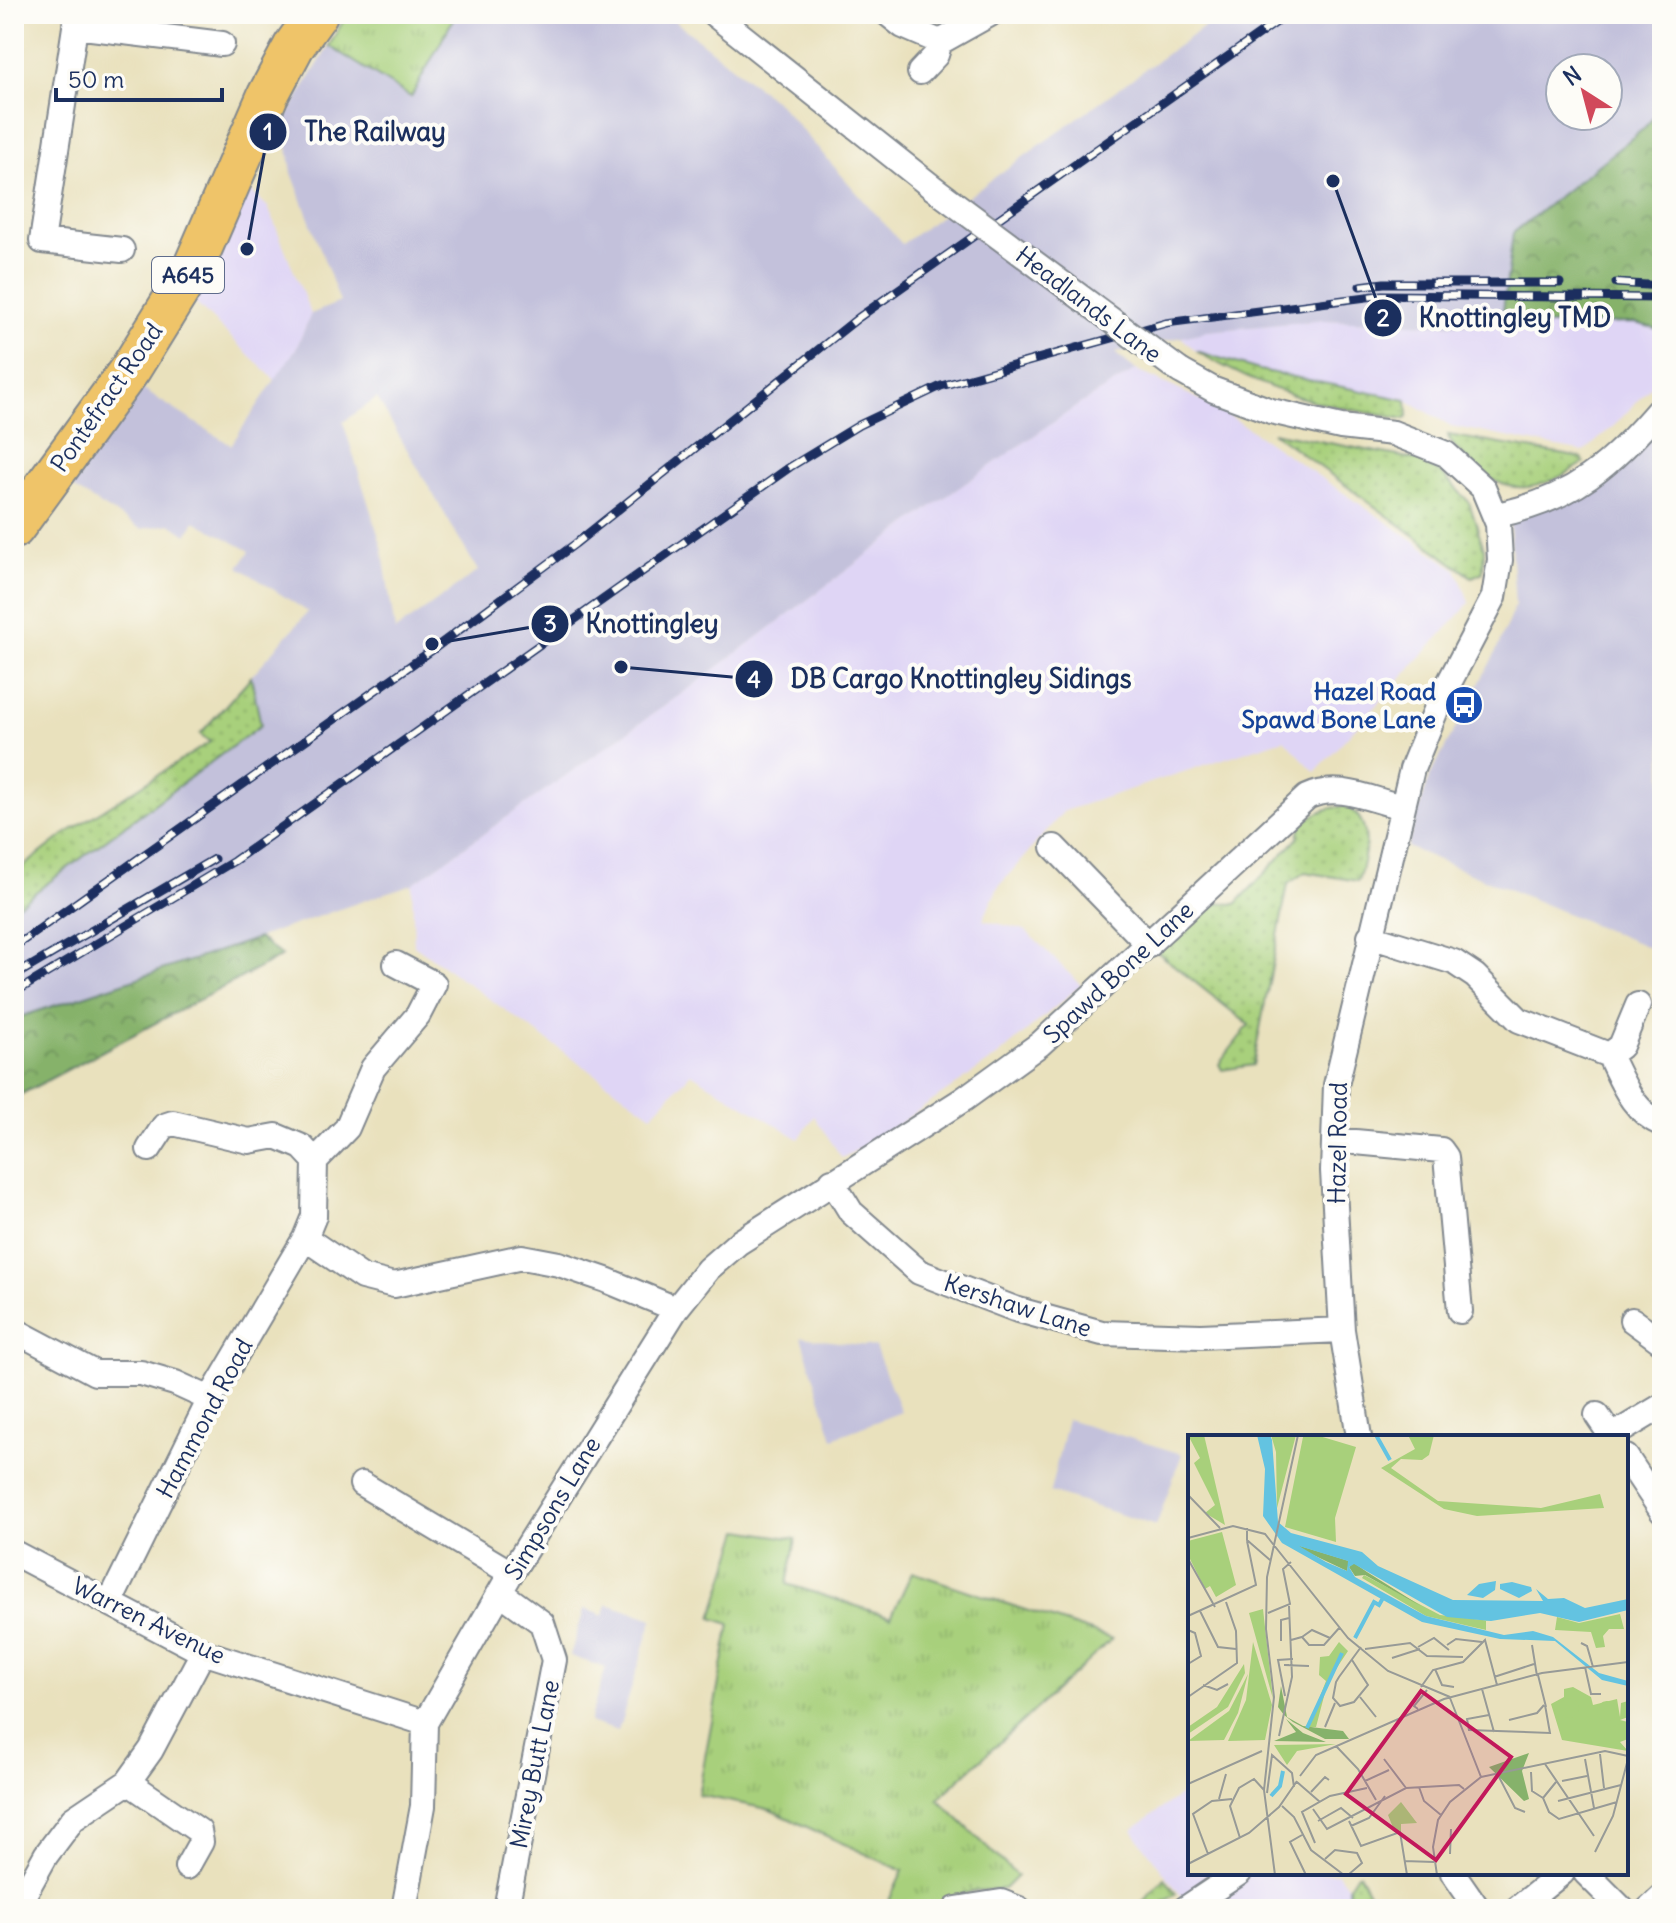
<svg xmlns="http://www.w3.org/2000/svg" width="1676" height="1923" font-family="Delius,sans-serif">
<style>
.built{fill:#dfd5f5}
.industrial{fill:#c3c1db;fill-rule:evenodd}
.grass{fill:url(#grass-dots);stroke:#62806c;stroke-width:2}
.forest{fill:url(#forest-crowns);stroke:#507064;stroke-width:2}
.park{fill:url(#park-tufts);stroke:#62806c;stroke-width:2}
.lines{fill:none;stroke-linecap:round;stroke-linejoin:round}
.street-casing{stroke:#82888e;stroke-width:28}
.primary-casing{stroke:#82888e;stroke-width:44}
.street{stroke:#fff;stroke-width:24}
.primary{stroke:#efc469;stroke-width:40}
.rail-casing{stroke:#1b2f5e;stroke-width:9}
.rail{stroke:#fdfcf7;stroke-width:6;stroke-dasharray:18;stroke-linecap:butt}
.street-bridge-casing{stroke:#82888e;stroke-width:28;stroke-linecap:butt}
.street-bridge{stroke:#fff;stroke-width:24}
.labels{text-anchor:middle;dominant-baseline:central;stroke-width:8;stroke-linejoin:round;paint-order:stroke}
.shield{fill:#fdfcf7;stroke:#5f6c8c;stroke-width:2}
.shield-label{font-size:22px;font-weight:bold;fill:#1b2f5e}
.street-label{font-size:24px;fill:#1b2f5e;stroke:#fdfcf7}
.transit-label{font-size:24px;font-weight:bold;fill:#164399;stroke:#fdfcf7;text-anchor:end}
.inset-river{fill:none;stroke:#63c3e1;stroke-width:4}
.inset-road{fill:none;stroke:#979a97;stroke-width:2}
.view{fill:#c2185b;fill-opacity:0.15;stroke:#c2185b;stroke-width:4}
.inset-edge{fill:none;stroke:#1b2f5e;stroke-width:4}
.leader{fill:none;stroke:#1b2f5e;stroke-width:3}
.callout-dot{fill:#1b2f5e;stroke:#fdfcf7;stroke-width:3}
.mark-label{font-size:24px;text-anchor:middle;font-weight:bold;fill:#fff}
.callout-label{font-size:26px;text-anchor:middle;font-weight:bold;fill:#1b2f5e;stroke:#fdfcf7;stroke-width:8;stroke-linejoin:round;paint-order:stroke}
</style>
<defs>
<pattern id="grass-dots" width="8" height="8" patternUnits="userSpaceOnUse" patternTransform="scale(2)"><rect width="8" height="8" fill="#a8d07b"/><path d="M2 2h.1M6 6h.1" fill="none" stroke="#90b36d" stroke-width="1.8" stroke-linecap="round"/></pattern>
<pattern id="forest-crowns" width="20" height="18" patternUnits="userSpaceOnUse" patternTransform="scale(2)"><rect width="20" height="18" fill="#86b26b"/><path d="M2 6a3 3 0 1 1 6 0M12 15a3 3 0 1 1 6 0" fill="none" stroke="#6d915b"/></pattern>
<pattern id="park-tufts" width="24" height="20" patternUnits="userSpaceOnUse" patternTransform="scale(2)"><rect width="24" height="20" fill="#a8d07b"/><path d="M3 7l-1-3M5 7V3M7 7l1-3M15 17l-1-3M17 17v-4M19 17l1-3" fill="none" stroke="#90b36d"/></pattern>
</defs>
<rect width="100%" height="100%" fill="#fdfcf7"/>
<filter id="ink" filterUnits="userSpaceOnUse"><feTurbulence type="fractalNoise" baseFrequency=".0125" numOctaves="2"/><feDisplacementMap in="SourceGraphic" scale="16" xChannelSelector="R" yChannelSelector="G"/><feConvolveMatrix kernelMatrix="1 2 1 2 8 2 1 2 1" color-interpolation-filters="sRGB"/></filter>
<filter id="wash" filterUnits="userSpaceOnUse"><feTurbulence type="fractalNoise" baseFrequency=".006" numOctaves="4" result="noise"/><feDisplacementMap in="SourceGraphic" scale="32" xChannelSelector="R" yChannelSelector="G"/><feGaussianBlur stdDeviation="1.8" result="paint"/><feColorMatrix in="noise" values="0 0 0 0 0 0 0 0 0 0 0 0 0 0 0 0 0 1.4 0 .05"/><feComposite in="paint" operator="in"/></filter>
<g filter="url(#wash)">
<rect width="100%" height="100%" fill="#e9e1bd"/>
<path class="built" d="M243 184 268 207 311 314 297 347 276 381 189 297Z
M1322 320 1501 326 1635 323 1662 330V374L1616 424 1584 452 1451 426 1407 400 1259 370 1196 351 1181 337 1207 331Z
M1136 370 1218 408 1456 569 1470 603 1315 772 1284 739 1064 811 998 887 983 920 1025 930 1081 985 998 1056 880 1137 842 1158 814 1116 799 1139 691 1073 652 1115 414 945 412 884 691 687 928 509 1081 403Z
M1190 1788V1873H1338L1352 1892 1328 1909H1191L1132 1830Z"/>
<path class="industrial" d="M456 14H666L779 104 902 244 1222 14H1662V108L1643 129 1513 233 1501 326 1322 320 1207 331 1115 353 1136 370 1081 403 928 509 691 687 412 884 259 937 282 956 14 1098V874L65 834 210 742 200 734 308 612 239 567 250 551 195 521 187 535 170 524 141 529 64 483 134 384 231 445 297 347 311 314 340 302 292 173 284 121 329 46 411 97ZM1560 68H1608V116H1560ZM377 398 478 571 395 631 382 547 343 422Z
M1662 406V953L1407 847 1430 776 1495 654 1515 605 1509 512 1561 496Z
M801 1337 875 1347 901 1412 833 1438Z
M1067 1419 1182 1454 1156 1526 1050 1492Z
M607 1604 653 1619 618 1731 589 1722 606 1668 570 1656 584 1609 604 1615Z"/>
<path class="grass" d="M1196 351 1259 370 1407 400 1408 415 1405 419C1322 406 1269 394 1196 351Z
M1272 432 1419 460 1442 474 1469 502 1484 549 1483 572 1472 577Z
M1448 435 1582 458 1584 463C1543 489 1510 501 1472 464 1463 455 1451 447 1448 435Z
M251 677 261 725 14 908V874L65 834 210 742 200 734Z
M1344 806C1375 819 1366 856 1358 881L1305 872 1288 884 1253 1065 1222 1070 1219 1064 1249 1025 1157 952 1210 903 1236 904 1298 838C1300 816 1326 808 1344 806Z
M1357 1873H1359L1378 1909H1349L1348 1887Z
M1165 1878 1176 1894 1153 1909H1136Z"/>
<path class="forest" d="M1662 108V330L1635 323 1501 326 1513 233 1643 129Z
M258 938 282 956 14 1098V1019Z"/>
<path class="park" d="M347 14H456L411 97 329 46Z
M740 1530 796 1539 787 1584 891 1617 912 1572 1112 1639 938 1799 1017 1876 1004 1889C979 1890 955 1892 935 1909H885L903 1871 768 1809 698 1795 730 1624 712 1618Z"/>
</g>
<g filter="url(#ink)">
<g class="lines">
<defs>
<path id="street" d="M77 14 42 241 122 250
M714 14 932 187
M888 14 903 26 940 42 990 14
M75 26 222 44
M920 72 936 55 940 42
M1180 371 1214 390 1271 411 1341 427 1393 433 1446 454 1483 488 1498 524 1500 560 1494 597 1440 700 1412 769 1336 1085 1333 1171 1342 1330 1359 1437
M1496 515C1573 500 1613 464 1662 406
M1054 847 1149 945
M1370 936 1454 962 1475 976 1519 1020 1609 1055 1621 1046 1638 1005
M1609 1055C1623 1083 1632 1111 1662 1124
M1334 1140 1441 1150 1446 1157 1460 1311
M149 1149 164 1126 173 1123 249 1141 276 1136 302 1147 315 1161 314 1216 305 1238 362 1277 394 1285 522 1257 559 1264 606 1280 676 1309
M315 1161 347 1128 373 1068 418 1015 434 984 396 964
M832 1181 851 1212 919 1272 1015 1309 1102 1333 1201 1336 1342 1330
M1632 1320 1662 1342
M14 1330 95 1373H141L175 1383 210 1399
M1597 1415 1612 1437
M1612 1436 1662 1406
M1626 1457 1662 1511
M362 1484 511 1573
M14 1553 203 1652 425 1723
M501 1593 542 1623 554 1660 506 1909
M110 1602 210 1399 305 1238
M128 1782 199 1831 201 1842 187 1867
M1453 1873 1478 1909
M1586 1873 1622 1909
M16 1909 46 1855 73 1819 128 1782 151 1750 203 1652
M404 1909 423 1806 425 1723 511 1573 676 1309 708 1269 738 1243 964 1099 1040 1044 1307 797C1338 782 1371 800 1402 807
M956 1909 1001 1902 1019 1909
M1185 1909 1239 1873
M1517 1909 1562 1873
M1649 1909 1662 1897"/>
<path id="primary" d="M14 528 131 368 194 266 268 95 294 46 317 14"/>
</defs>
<use href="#street" class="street-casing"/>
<use href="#primary" class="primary-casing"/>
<use href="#street" class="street"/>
<use href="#primary" class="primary"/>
<defs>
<path id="rail" d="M1616 283 1662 286
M1360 286 1384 283H1560
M14 947 435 648 575 544 858 318 1288 14
M14 976 214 859
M14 993 234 861 790 467 859 425 941 386 1166 323 1382 295 1662 298"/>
</defs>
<use href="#rail" class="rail-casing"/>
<use href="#rail" class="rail"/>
<defs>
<path id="street-bridge" d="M932 187 1180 371"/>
</defs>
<use href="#street-bridge" class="street-bridge-casing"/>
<use href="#street-bridge" class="street-bridge"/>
</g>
</g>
<defs>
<symbol id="bus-disc" viewBox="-11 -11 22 22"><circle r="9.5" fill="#1a4fb4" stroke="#fdfcf7"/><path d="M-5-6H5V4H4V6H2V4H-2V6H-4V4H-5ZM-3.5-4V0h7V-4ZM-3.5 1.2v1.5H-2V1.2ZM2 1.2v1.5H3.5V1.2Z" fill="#fff"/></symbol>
</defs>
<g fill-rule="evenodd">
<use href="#bus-disc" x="1442" y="683" width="44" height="44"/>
</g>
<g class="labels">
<rect class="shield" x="152" y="257" width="72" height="36" rx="6"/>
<g class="shield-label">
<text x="188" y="275">A645</text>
</g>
<g class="street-label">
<text transform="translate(1089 304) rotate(37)">Headlands Lane</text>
<text transform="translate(106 397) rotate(-55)">Pontefract Road</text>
<text transform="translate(1118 972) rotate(-43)">Spawd Bone Lane</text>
<text transform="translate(1337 1143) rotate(-89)">Hazel Road</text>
<text transform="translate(1018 1305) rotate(18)">Kershaw Lane</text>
<text transform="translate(204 1418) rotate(-62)">Hammond Road</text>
<text transform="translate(552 1508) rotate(-59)">Simpsons Lane</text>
<text transform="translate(149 1620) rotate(26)">Warren Avenue</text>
<text transform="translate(534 1764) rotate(-79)">Mirey Butt Lane</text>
</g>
<g class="transit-label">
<text x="1436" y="691">Hazel Road<tspan x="1436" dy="28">Spawd Bone Lane</tspan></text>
</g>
</g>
<g transform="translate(1188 1435)">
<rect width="440" height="440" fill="#e9e1bd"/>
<path d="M0 0H16L37 90 17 78 27 70 6 28 12 23ZM83 0H108L89 73 88 17ZM128 0 168 12 147 83 148 107 97 92 115 2ZM220 0H246L241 20 234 25 213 24 203 33 250 66 353 73 412 59 416 73 289 81 256 74 193 33 227 14ZM176 140 252 180 303 186H298V195L238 181 174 143ZM75 174 85 264 61 178ZM432 179 436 194H421L415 201 417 212 408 213 403 197 367 195 369 182 391 188ZM65 207 84 270 77 305 40 306 58 265ZM151 207 160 216 140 246 128 292H120L138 246 131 240 132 222 141 221ZM56 229 57 238 40 272 0 299V292L29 272ZM60 239 50 278 36 305 0 306 41 276ZM148 309 109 316 99 330 86 310Z" fill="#a8d07b"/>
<path d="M109 110 161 126 159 136 119 117ZM166 128 179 137 233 171 177 140 167 141 161 132ZM93 251 99 282 115 291 155 296 161 304H137L105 287 96 280 90 272ZM98 284 115 298 138 307 86 306 108 297ZM341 318 334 336 341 364 336 366 301 332Z" fill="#86b26b"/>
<path d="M34 97 48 150 28 162 22 151 17 154 0 120V106ZM385 252 403 262 405 270 429 264 432 282 433 268 440 266V282L432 285 440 287V304L432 307 440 316 374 305 363 269 376 262V254ZM213 367 229 388 213 389V397L206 395 200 380Z" fill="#a8d07b"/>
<path d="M371 273a10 10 0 1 1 20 0a10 10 0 1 1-20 0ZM409 276a10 10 0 1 1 20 0a10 10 0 1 1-20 0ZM440 287V303L419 309 416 299 423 292Z" fill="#a8d07b"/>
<path d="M69 0H82L84 5 90 87 103 98 174 117 190 131 265 165 355 166 348 154 360 164 376 163 397 173 440 164V175L391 187 352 178 303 186 259 182 166 129 161 132 167 142 238 181 316 200 345 196 365 202 411 238 440 246V251L414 245 367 206 312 204 234 187 94 108 75 81 77 34ZM111 111 160 126 159 136 138 127ZM308 146 307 155 295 163 279 160 291 149ZM324 147 343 152 344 156 331 163 312 154V149Z" fill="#63c3e1" fill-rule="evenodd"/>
<path class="inset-river" d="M188 0 202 25M167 203 186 167 191 170 195 163M119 293 154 218M83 361 92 351 95 336"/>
<path class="inset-road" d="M0 60 32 93M59 93V105L82 125M0 103 45 91 77 99 160 203 200 236 262 262M0 124 27 172M12 176 30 212 48 214M80 178 102 169 95 134 103 127M0 181 68 150 59 106M0 195 7 198 13 221 0 229M114 202 124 195 142 203M103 205 114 202 121 210H136L152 192M93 206V185L101 183M393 208 399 211 405 232M259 210 268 204 294 207M344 210 349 241M230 212 246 203 261 215M177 214 222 208 239 221 275 222M204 223 232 214M164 225 180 250 166 267 152 271 145 263 148 247 151 242 173 212M101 230H96L121 231M397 232 403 259H413M247 234 254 250 266 252M350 240 358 272M306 242 346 229M15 250 29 255 40 249M233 252 245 235 275 227 297 205 309 250M294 254 306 297M97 261 90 225 105 224M0 262 49 228 48 196 38 167M172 262 188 282M262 263 293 342M230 274 226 271 239 255M301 280 279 284 281 295 362 298 357 270M321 285 349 278 356 270M137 292 147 268M91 301 104 242 101 171M148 311 170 334 188 365M412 319 416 353M196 324 218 353M397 324 406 373M357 329 406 401M343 337 344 356 355 363M112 341 128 320 256 264 354 238 440 227M293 342 417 316 440 321M311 342 327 373 337 377M177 346 201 335M374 346 399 341M109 347 132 367M368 347 355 363 361 377 371 384 429 367M0 349 74 316M231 352 236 366 253 380M76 355 86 262 78 194 79 142 110 0M123 357 137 342 141 345M79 358 84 320 104 338 106 352M31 364 38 339M370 366 433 350M94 371 106 382 123 415 156 440M125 374 139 394 218 353 271 350 276 354M130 386 153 373 165 383M161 386 173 411 212 397 219 440M163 391 181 383 197 361M114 400 102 407 118 440M52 403 42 371 51 353 66 344 76 355 87 440M127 408 114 377 142 361 179 353M407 417 425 381 440 324M20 419 5 379 24 366 44 364M262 419 263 394M137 424 147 415 169 418 174 428 160 440M216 426 246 427M0 429 61 398 91 372 109 346M249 440 245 412 250 385 262 367 293 342"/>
<path class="view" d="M233 256 323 322 248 425 158 359Z"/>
<rect width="440" height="440" class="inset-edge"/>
</g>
<path class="leader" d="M247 249L268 132M1333 181L1383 318M432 644L550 624M621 667L754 679"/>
<g class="callout-dot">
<circle cx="247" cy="249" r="8"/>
<circle cx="1333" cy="181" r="8"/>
<circle cx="432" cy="644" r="8"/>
<circle cx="621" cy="667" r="8"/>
<circle cx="268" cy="132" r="20"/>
<circle cx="1383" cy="318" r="20"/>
<circle cx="550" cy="624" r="20"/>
<circle cx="754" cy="679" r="20"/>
</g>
<g class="mark-label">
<text x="268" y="140">1</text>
<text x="1383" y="326">2</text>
<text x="550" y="632">3</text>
<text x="754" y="688">4</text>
</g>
<g class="callout-label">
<text x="375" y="141">The Railway</text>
<text x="1515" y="327">Knottingley TMD</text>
<text x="652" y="633">Knottingley</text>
<text x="961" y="688">DB Cargo Knottingley Sidings</text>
</g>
<rect width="1676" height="1923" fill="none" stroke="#fdfcf7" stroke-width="48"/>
<g transform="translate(1584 92) rotate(324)"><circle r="38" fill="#fdfcf7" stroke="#a3aaba" stroke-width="2"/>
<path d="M0-6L14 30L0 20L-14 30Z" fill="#d1495b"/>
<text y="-12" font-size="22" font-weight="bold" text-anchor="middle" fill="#1b2f5e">N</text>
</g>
<path d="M56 88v12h166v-12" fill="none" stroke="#1b2f5e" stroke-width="4"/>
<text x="68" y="88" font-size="24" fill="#1b2f5e" stroke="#fdfcf7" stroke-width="6" paint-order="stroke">50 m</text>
</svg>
